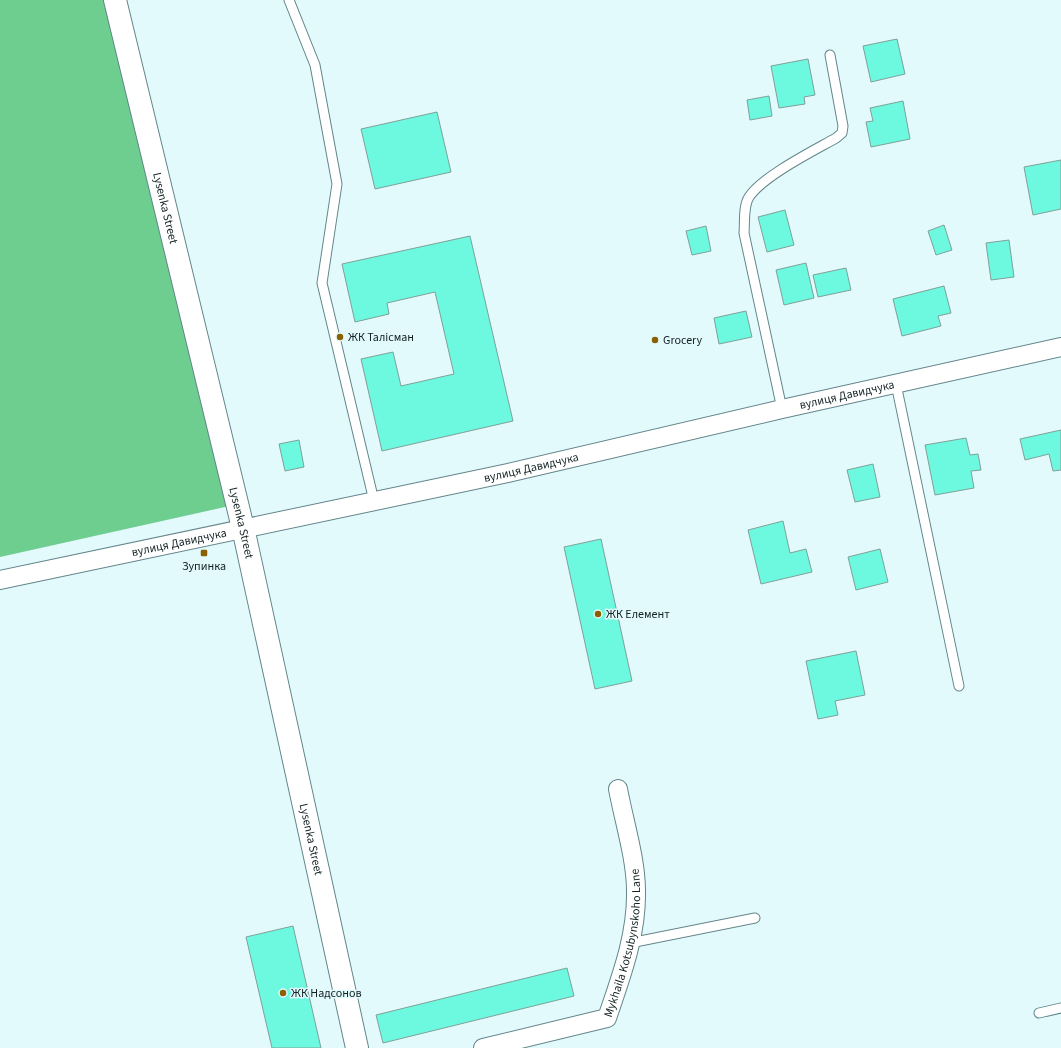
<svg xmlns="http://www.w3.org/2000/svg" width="1061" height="1048" font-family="'Source Sans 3',sans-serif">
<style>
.forest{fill:#6ece90}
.building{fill:#6df9df;stroke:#7ea198}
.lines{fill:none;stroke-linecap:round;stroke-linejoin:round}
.service-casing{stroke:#63868a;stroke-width:11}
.minor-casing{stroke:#63868a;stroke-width:20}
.tertiary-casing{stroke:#63868a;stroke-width:24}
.service{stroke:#fff;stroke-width:9}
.minor{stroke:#fff;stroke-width:18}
.tertiary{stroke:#fff;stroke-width:22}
.poi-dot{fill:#8a6001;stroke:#e3fafd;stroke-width:1.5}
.labels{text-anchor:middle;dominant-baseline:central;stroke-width:3;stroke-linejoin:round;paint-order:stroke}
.street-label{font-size:12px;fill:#132123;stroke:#e3fafd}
.poi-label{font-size:12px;fill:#132123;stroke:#e3fafd;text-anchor:start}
</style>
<rect width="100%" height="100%" fill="#e3fafd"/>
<path class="forest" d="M0 0H104L234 505 0 557Z"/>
<path class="building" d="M897 39 905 74 871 82 863 46Z
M808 59 815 95 804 97 805 104 779 108 771 66Z
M769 96 772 116 750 120 747 100Z
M903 101 910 139 871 147 866 122 873 121 870 108Z
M437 112 451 172 375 189 361 129Z
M1061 160V209L1033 215 1024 167Z
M785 210 794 245 767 252 758 217Z
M944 225 952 250 936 255 928 231Z
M706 226 711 251 692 255 686 231Z
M470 236 513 421 382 451 361 359 393 352 401 386 454 374 435 292 387 303 389 314 355 322 342 264Z
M1009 240 1014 277 991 280 986 243Z
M806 263 814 298 784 305 776 270Z
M846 268 851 290 818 297 813 275Z
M944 286 951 313 938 316 941 326 902 336 893 299Z
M746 311 752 337 719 344 714 318Z
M1061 430V470L1053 471 1049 454 1025 460 1020 439Z
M966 438 970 455 978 454 981 470 971 471 974 488 935 495 925 445Z
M299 440 304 467 285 471 279 444Z
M873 464 880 497 855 502 847 470Z
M783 521 790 553 806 549 812 572 761 584 748 530Z
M601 539 632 681 595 689 564 547Z
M880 549 888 582 856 590 848 557Z
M856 651 865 695 835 701 838 715 818 719 806 661Z
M293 926 321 1048H272L246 937Z
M567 968 574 996 383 1043 376 1015Z"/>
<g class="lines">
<defs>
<path id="service" d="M289 0 315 65 337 184 322 283 374 501
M896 384 959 686
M782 409 744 233C745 223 743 206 749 197 763 176 813 151 836 138L842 133 843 126 830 55
M630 943 755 918
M1039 1013 1061 1008"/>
<g id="minor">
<path id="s1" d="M0 580 508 473 782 409 1061 347"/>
<path id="s2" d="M483 1048 607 1018C621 977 637 935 636 891 636 859 624 821 618 789"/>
</g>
<g id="tertiary">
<path id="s3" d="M115 0 243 528 357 1048"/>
</g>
</defs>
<use href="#service" class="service-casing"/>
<use href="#minor" class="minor-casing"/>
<use href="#tertiary" class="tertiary-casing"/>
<use href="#service" class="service"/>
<use href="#minor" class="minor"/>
<use href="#tertiary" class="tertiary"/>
</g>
<g class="poi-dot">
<circle cx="340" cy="337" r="4"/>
<circle cx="655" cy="340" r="4"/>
<rect x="200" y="549" width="8" height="8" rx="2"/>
<circle cx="598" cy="614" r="4"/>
<circle cx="283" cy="993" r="4"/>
</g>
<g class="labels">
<g class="street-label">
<text stroke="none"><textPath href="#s3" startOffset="214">Lysenka Street</textPath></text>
<text stroke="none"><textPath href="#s1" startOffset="867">вулиця Давидчука</textPath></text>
<text stroke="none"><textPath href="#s1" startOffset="543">вулиця Давидчука</textPath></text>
<text stroke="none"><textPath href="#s3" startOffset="538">Lysenka Street</textPath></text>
<text stroke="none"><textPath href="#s1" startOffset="183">вулиця Давидчука</textPath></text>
<text stroke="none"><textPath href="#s3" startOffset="862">Lysenka Street</textPath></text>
<text stroke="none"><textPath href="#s2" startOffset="205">Mykhaila Kotsubynskoho Lane</textPath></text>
</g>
<g class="poi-label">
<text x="348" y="337">ЖК Талiсман</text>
<text x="663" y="340">Grocery</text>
<text x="204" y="566" text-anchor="middle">Зупинка</text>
<text x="606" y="614">ЖК Елемент</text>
<text x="291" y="993">ЖК Надсонов</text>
</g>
</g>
</svg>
